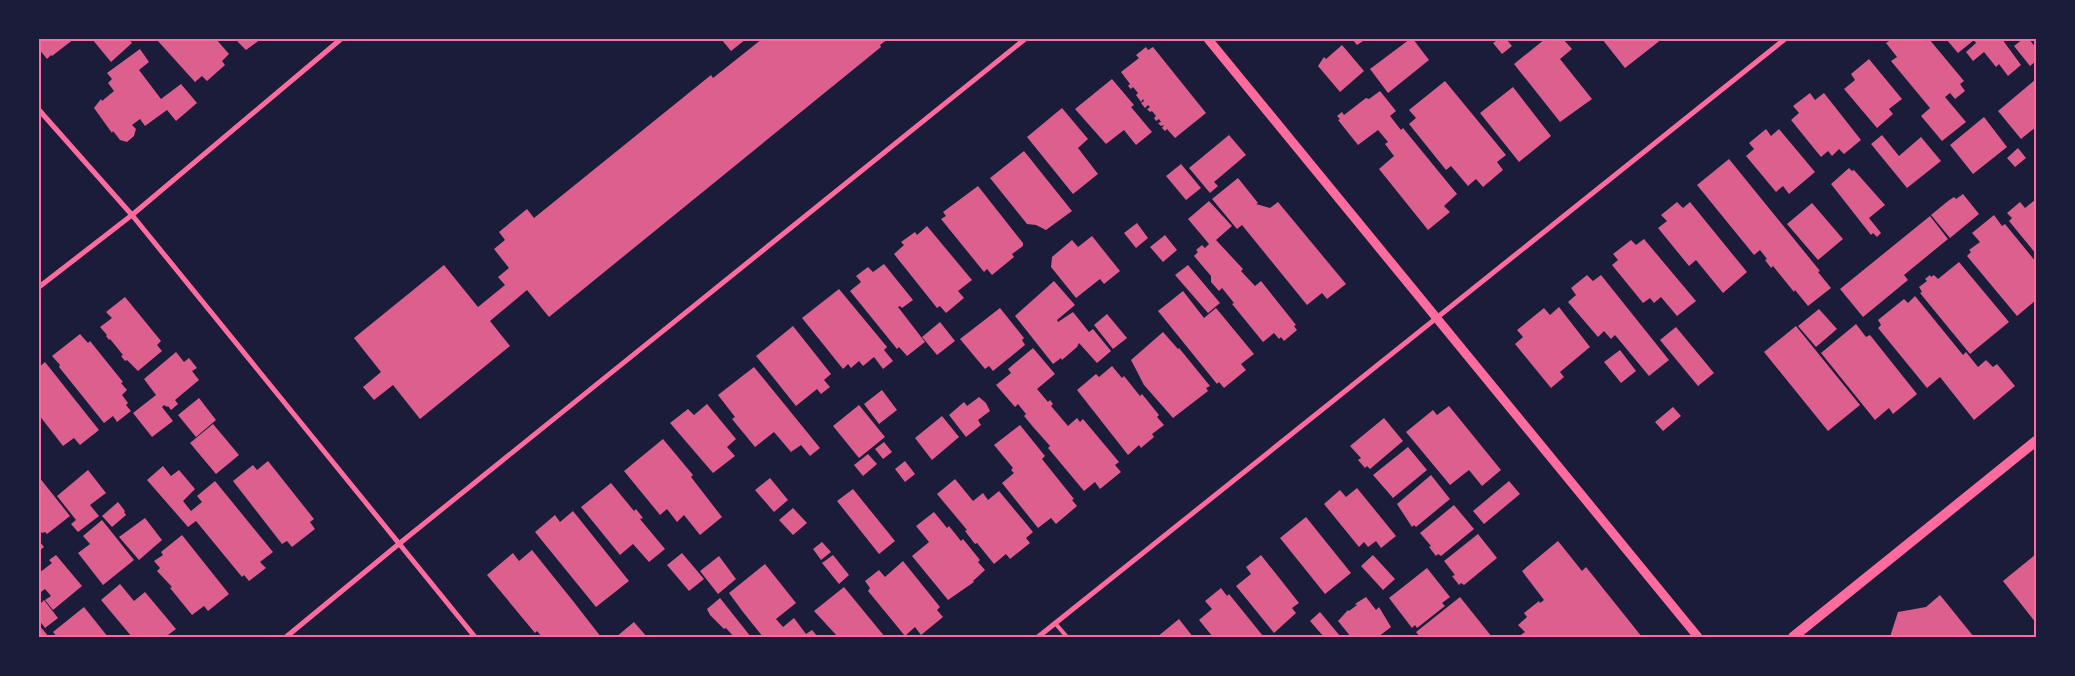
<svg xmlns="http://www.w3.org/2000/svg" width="2075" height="676" font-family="Manrope,sans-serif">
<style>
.building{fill:#dd5f8e}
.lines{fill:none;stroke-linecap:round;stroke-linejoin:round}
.service{stroke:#ff6b9d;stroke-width:4}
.minor{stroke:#ff6b9d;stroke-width:5}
.tertiary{stroke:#ff6b9d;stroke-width:9}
.secondary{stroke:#ff6b9d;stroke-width:10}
.neatline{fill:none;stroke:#ff6b9d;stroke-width:2}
</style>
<rect width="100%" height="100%" fill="#1b1b3a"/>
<path class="building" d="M39 39H74L52 56 51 55 47 59 39 49Z
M92 39H129L132 43 111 62Z
M159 39H216L229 54 222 61 225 65 207 81 202 76 195 82 157 40Z
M235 39H261L246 50Z
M721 39H746L731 51Z
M762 39H888L880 45 881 47 549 317 527 290 490 321 510 346 420 419 393 385 374 400 363 387 381 372 354 338 444 265 478 307 505 285 498 277 509 268 494 249 505 240 499 232 527 209 534 218 711 75 713 78Z
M1352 39H1366L1357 45Z
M1410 39H1413L1429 60 1388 93 1370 69Z
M1499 39H1506L1512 46 1502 54 1493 43Z
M1545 39H1563L1572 49 1560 59 1592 99 1560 122 1514 64Z
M1602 39H1662L1625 68Z
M1892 39H1929L1964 81 1960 84 1965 91 1955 99 1950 93 1945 97 1966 122 1942 141 1921 116 1930 108 1891 61 1897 57 1886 43Z
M1946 39H2002L2021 65 2008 76 1999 64 1996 67 1984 52 1973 61 1966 52 1976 43 1974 40 1958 53Z
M2023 39H2029L2036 48V61L2030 66 2014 46Z
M1342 45 1364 71 1340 92 1318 66 1324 57 1326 59Z
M1146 47 1148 50 1153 47 1206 113 1175 138 1167 129 1165 131 1162 128 1164 125 1161 126 1158 123 1161 122 1159 119 1156 121 1154 118 1156 116 1152 111 1150 112 1147 109 1150 107 1148 105 1145 108 1141 103 1144 101 1143 99 1141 102 1136 95 1138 93 1133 87 1131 89 1128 86 1130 84 1121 72 1139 58 1136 55Z
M140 49 149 62 139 70 161 99 181 84 197 103 176 121 167 110 145 126 140 119 132 125 136 129 134 136 127 142 120 140 113 131 112 133 94 108 101 99 102 101 114 91 108 83 112 79 107 73Z
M1869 59 1902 99 1889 109 1893 114 1877 128 1844 89 1855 80 1851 74Z
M1112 79 1134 105 1131 107 1152 132 1136 145 1124 130 1106 144 1075 109Z
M2036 79V127L2021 139 1998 111Z
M1445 81 1506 155 1497 162 1503 170 1483 187 1476 179 1468 186 1451 166 1446 170 1409 124 1416 118 1409 110Z
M1513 87 1551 136 1519 162 1480 113Z
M1380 91 1396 111 1390 116 1401 130 1403 128 1457 194 1444 206 1450 212 1428 230 1379 169 1394 156 1385 144 1388 142 1378 130 1358 145 1338 120 1340 119 1337 116 1342 112 1344 115 1366 98 1369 99Z
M1810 93 1815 100 1824 93 1861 140 1844 154 1839 149 1832 156 1828 151 1821 157 1791 120 1799 113 1793 106Z
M1062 108 1088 139 1078 148 1098 174 1073 194 1027 137Z
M1984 117 2007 147 1973 174 1950 145Z
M1766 129 1771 136 1779 129 1815 172 1789 194 1783 186 1776 192 1746 156 1754 149 1749 143Z
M1229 135 1246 155 1214 182 1218 186 1210 193 1189 168Z
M1882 135 1899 156 1921 137 1941 161 1907 188 1871 144Z
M2018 148 2026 158 2015 167 2007 158Z
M1024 151 1072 211 1046 230 1036 225 1027 224 990 178Z
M1729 159 1820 271 1818 272 1831 288 1808 306 1795 290 1794 292 1773 266 1771 268 1765 260 1767 259 1760 250 1754 255 1697 185Z
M1181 164 1201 188 1186 200 1166 176Z
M1849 168 1852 171 1854 170 1885 205 1869 218 1881 233 1877 237 1873 233 1871 235 1831 184Z
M1238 178 1258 203 1256 204 1270 208 1278 202 1346 284 1327 299 1322 293 1307 305 1242 225 1237 229 1212 199Z
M978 186 1023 243V246L1012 254 1014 257 992 275 987 269 984 272 941 219 946 216 943 212Z
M1963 194 1979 214 1950 238 1931 215 1948 201 1954 197 1956 199Z
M2036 199V254L2009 221 2012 218 2007 213 2020 202 2025 208Z
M1209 201 1232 226 1216 240 1243 269 1241 271 1255 286 1261 281 1296 325 1294 326 1297 330 1284 341 1281 337 1279 339 1274 333 1263 342 1232 304 1234 303 1222 288 1219 291 1211 282V276L1194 256 1198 252 1196 250 1202 245 1205 248 1209 244 1188 219Z
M1677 202 1683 208 1690 202 1747 272 1723 293 1696 260 1689 266 1658 228 1667 221 1661 215Z
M1812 203 1843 239 1818 260 1787 224Z
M1994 215 2002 226 2005 224 2036 262V300L2017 316 1967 256 1971 252 1969 250 1980 242 1972 233Z
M1930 216 1948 239 1904 275 1908 280 1863 317 1840 289Z
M1137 223 1148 238 1136 248 1124 233Z
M927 226 972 280 958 291 964 298 946 313 940 306 937 308 894 254 904 245 901 242 915 232 917 235Z
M1165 235 1177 250 1163 262 1150 247Z
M1092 236 1120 271 1104 284 1100 279 1076 298 1051 267 1052 257 1072 240 1078 247Z
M1644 239 1696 301 1677 316 1661 297 1654 303 1650 298 1643 303 1612 265 1618 260 1613 254 1631 240 1636 245Z
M1959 262 2009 322 1970 354 1920 293 1922 292 1919 287 1927 281 1925 279 1930 275 1931 277 1934 275 1938 279Z
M884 264 913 300 902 308 900 306 898 307 925 342 907 356 899 347 897 349 850 291 861 282 856 276 868 267 873 272Z
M1188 265 1220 303 1208 313 1175 275Z
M1587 275 1593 281 1601 275 1669 360 1649 376 1615 335 1611 339 1604 331 1598 337 1568 302 1576 295 1571 288Z
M1054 281 1075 305 1057 320 1058 322 1073 312 1089 332 1093 329 1111 351 1097 363 1079 343 1077 347 1062 360 1061 358 1053 364 1015 316Z
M839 289 887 347 884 350 893 361 883 369 874 357 863 366 859 361 851 368 848 364 843 369 802 318Z
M1183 291 1204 318 1216 308 1254 354 1241 364 1246 370 1224 388 1219 382 1217 384 1158 311Z
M1915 296 1963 355 1966 352 1978 367 1986 360 1993 367 1997 364 2015 386 1974 420 1940 377 1927 388 1878 328 1881 325 1878 320 1904 299 1908 303Z
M125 297 161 341 157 345 162 351 138 371 127 360 125 361 121 356 123 355 110 339 109 340 106 336 107 335 100 327 112 318 106 312Z
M1559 307 1590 347 1560 372 1564 377 1551 388 1515 344 1523 337 1517 330 1544 308 1550 315Z
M1000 308 1024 338 1022 340 1025 345 993 371 989 366 985 369 960 339Z
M1819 309 1837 329 1816 347 1798 326Z
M1107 314 1127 338 1113 349 1094 325Z
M940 322 955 341 937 355 922 337Z
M1856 324 1866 337 1870 335 1917 394 1893 414 1889 408 1875 420 1821 353Z
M793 326 831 374 824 380 830 387 821 394 817 389 796 406 756 356Z
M1796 326 1860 405 1828 431 1764 352Z
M1676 327 1714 373 1698 386 1660 340Z
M1163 332 1178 349 1179 348 1210 386 1206 388 1208 391 1173 418 1144 385 1131 360Z
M80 334 88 343 90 341 123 382 121 383 127 390 122 395 128 403 126 405 131 411 117 422 113 416 104 423 59 367 60 365 52 356Z
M1033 348 1055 374 1037 389 1048 402 1050 400 1053 404 1051 406 1068 426 1077 418 1080 422 1083 419 1119 462 1115 465 1121 472 1100 489 1095 482 1084 491 1048 448 1050 446 1034 428 1024 416 1026 414 1018 404 1015 407 996 385 1011 373 1008 369Z
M1620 350 1636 371 1621 383 1604 362Z
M176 352 184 362 189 358 197 368 192 371 199 380 175 400 178 404 171 410 168 406 167 407 164 405 162 407 173 421 152 437 133 413 156 395 144 379Z
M45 362 99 430 80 445 74 438 63 446 39 415V367Z
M1112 366 1122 378 1124 376 1140 396 1142 394 1159 415 1157 417 1164 425 1152 434 1154 437 1141 448 1139 445 1128 455 1077 390 1096 374 1099 377Z
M754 367 820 448 810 456 801 445 791 452 774 432 755 447 732 419 735 417 718 395Z
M882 390 897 410 879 424 864 404Z
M979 397 986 403 990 411 978 420 981 425 966 437 949 415 964 402 967 406Z
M199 398 216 420 196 437 178 415Z
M707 404 736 439 727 447 735 456 713 473 670 423 688 409 694 415Z
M859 405 885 437 859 458 833 426Z
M1449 406 1501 470 1482 486 1469 470 1450 485 1406 432 1433 410 1437 415Z
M1673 407 1681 416 1663 431 1655 422Z
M942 416 959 437 932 460 915 438Z
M1384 418 1403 441 1370 469 1367 466 1365 468 1358 460 1361 458 1350 446Z
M213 424 239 455 216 474 190 443Z
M1020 425 1045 456 1042 459 1074 499 1072 500 1077 506 1056 524 1051 518 1038 528 1002 483 1014 473 1011 470 1013 468 994 445Z
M663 439 693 475 691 477 722 517 700 535 684 515 677 522 667 509 660 515 624 471Z
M884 442 892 452 883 459 875 449Z
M1408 447 1427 470 1393 498 1373 475Z
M868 454 877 464 863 476 854 465Z
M268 461 314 519 310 522 315 529 292 547 287 541 282 544 233 481 253 465 257 470Z
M905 461 915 474 905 482 895 469Z
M163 466 171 476 179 470 195 489 183 501 191 511 202 502 197 496 215 481 273 552 260 562 266 568 249 581 244 575 242 577 196 521 188 527 147 480Z
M88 470 106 493 90 505 99 516 78 532 71 524 76 520 57 496Z
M1431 475 1450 499 1416 527 1414 525 1412 527 1397 504Z
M39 477 70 516 47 534 45 532 42 533 39 529Z
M770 478 788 500 774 512 755 490Z
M955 479 973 501 983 493 988 500 999 491 1033 532 1026 538 1030 543 1010 559 1006 554 994 564 977 543 975 544 965 531 967 530 937 494Z
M1509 481 1520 494 1484 524 1473 511Z
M611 483 634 511 636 509 643 518 640 519 665 549 649 562 633 544 620 555 581 507Z
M1357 488 1396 536 1381 548 1376 541 1368 547 1364 542 1359 547 1324 504 1340 490 1346 497Z
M853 489 895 541 879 554 837 501Z
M118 502 125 511 124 512 126 515 112 527 102 516Z
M1454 505 1474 529 1441 556 1438 554 1436 556 1429 547 1431 546 1420 533Z
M793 508 807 523 793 535 779 520Z
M573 511 629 581 596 607 535 532 555 515 560 522Z
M934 512 947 528 949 526 961 541 963 539 980 560 978 562 985 570 973 581 974 582 948 600 912 556 929 542 916 526Z
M1306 517 1351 573 1325 594 1280 538Z
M145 518 162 540 139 560 119 537Z
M102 520 134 560 103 585 78 553 90 544 83 536Z
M1478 534 1497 558 1464 585 1461 583 1459 585 1452 576 1455 575 1444 561Z
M182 535 229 594 208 611 204 606 192 615 170 588 172 587 157 571 160 568 154 561 163 555 161 552Z
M39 541 44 547 39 551Z
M1558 541 1582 571 1586 567 1642 637H1518L1525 632 1518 625 1527 617 1524 613 1539 601 1540 603 1544 600 1522 571Z
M822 542 831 552 821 560 813 549Z
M532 550 573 601 601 637H542L537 631 535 633 487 575 513 553 519 561Z
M682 553 704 579 689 591 667 565Z
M2036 554V623L2003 581Z
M56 555 82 586 53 610 45 600 51 596 45 589 41 592 39 589V573L52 563 49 560Z
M833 555 849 575 839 584 822 563Z
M1261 555 1299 603 1292 608 1296 613 1274 633 1236 586 1251 574 1246 567Z
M1373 555 1395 579 1383 590 1361 566Z
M719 556 736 579 718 594 700 571Z
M903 561 940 607 937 610 943 617 921 635 915 627 905 636 868 591 870 588 865 581 879 570 885 577Z
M765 564 796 603 776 619 783 627 794 618 806 634 812 630 818 637H763L743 612 729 593Z
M1427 568 1450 597 1442 603 1445 606 1417 628 1415 625 1412 628 1389 598Z
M120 584 134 601 145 592 176 629 168 635 169 637H132L101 600Z
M844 587 885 637H838L814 611Z
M1221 588 1227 596 1229 594 1263 636 1213 637 1199 620 1212 609 1205 601Z
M1940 595 1974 637H1890L1898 612 1926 607Z
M1366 597 1376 610 1379 607 1391 627 1378 637H1351L1338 621 1348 610 1349 611 1357 605 1355 604Z
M1460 597 1492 637H1420L1416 632Z
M720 598 751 637H734L726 628 724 629 710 615 707 609Z
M44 600 58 618 45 628 39 620V605Z
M84 607 108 637H57L53 632Z
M1320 612 1340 636 1339 637H1324L1310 621Z
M1179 619 1193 637H1157Z
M634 622 647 637H616Z
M39 625 49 637H39Z"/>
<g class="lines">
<path class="service" d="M1055 623 1067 637"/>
<path class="minor" d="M39 110 132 215 475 637
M39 287 132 215 341 39
M286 637 400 543 1025 39
M1038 637 1785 39"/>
<path class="tertiary" d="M1208 39 1698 637"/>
<path class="secondary" d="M1793 637 2036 441"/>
</g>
<rect width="2075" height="676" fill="none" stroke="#1b1b3a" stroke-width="80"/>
<rect x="40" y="40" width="1995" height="596" class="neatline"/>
</svg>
